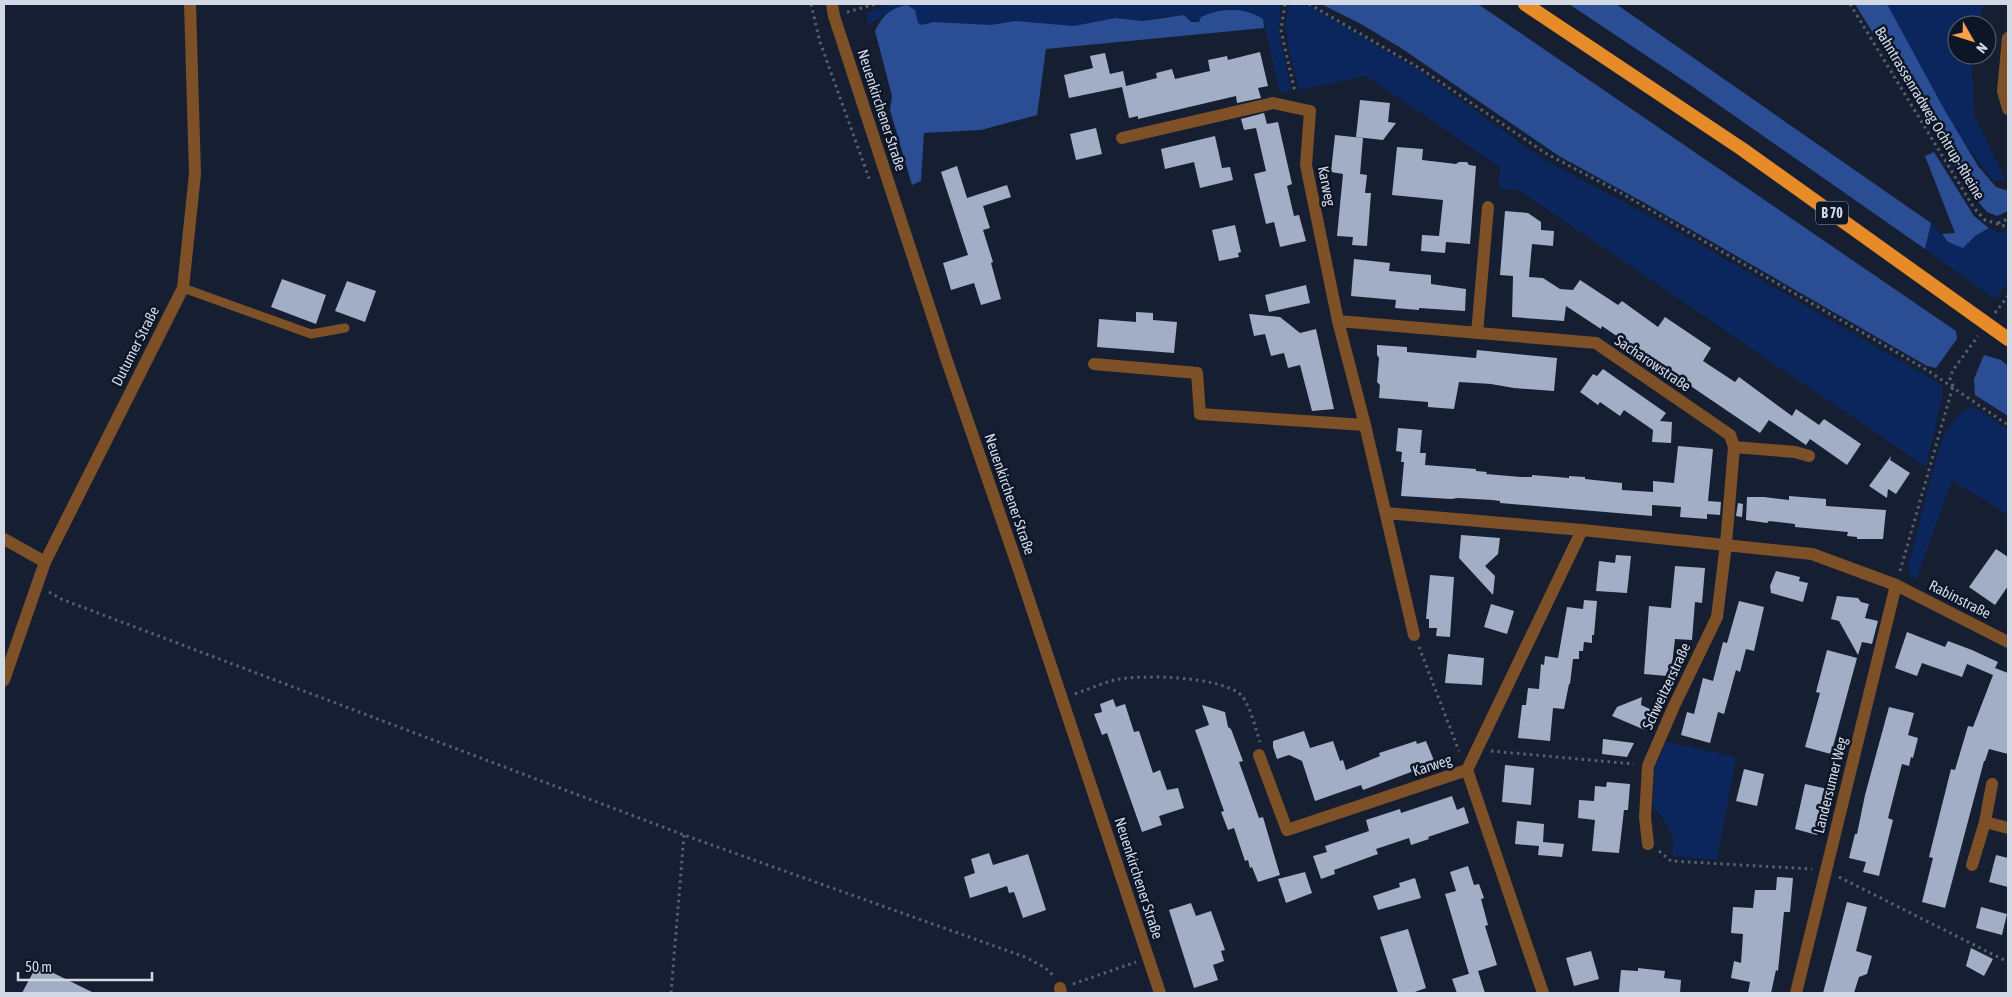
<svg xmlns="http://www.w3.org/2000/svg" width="2012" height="997" font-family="'Asap Condensed',sans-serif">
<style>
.green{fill:#0b265d}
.forest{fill:#2a4d93}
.building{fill:#a2aec6}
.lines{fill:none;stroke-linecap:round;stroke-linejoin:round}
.path{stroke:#576070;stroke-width:3;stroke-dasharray:2.5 4;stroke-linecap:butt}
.service{stroke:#7d5027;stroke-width:9}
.minor{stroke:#7d5027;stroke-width:12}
.tertiary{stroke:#7d5027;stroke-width:12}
.trunk{stroke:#e68b28;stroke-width:14}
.labels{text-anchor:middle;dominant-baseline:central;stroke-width:5;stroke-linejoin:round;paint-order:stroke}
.shield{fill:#0d1627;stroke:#979eac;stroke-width:1}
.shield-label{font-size:14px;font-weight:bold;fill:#d2d9e5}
.street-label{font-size:15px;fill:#d2d9e5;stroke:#0d1627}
</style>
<rect width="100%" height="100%" fill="#161f31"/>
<path class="green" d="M888 4H1281L1279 32 1291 91 1280 93 1263 19C1237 9 1223 2 1199 22L1167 16 1143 21 1115 18 1074 26 1015 21 991 25 934 22 922 26 918 23 915 10 896 7 873 22 867 24 868 13Z
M1291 4 1310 6 1420 71 1541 158 1670 227 1942 385V397L1926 467 1519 190 1499 189 1500 167 1366 76 1299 90C1294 66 1278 25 1291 4Z
M1880 4H1984L1978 25H1957V55H1971L1974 114 2005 180H1992L1943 113Z
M1931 223 1948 242 1975 236 1989 228 2001 233 2003 231 2008 234V282L1995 299 1925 249Z
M1968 408H1976L2008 430V515L1952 480 1916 580 1910 574 1909 564 1935 462 1943 437 1956 418Z
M1666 742 1736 757 1717 860 1672 856C1677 829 1666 826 1653 805L1655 765Z"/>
<path class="forest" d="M1321 4H1478L1956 331 1957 339 1936 368 1927 366 1643 202 1559 156 1401 48 1361 24Z
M1569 4H1616L1931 223 1925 249 1693 87Z
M1855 4H1887L1944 109 1978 166 1996 187 2008 191V211L1997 216 1987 212 1974 197Z
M907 5 915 10 918 23 922 25 934 22 991 25 1015 21 1074 26 1115 18 1143 21 1184 15 1191 22H1199L1201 17C1223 7 1243 7 1263 19L1264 28 1046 49 1037 115 981 130 924 133 921 181 912 185 890 110 892 96 875 31C883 15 890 8 907 5Z
M1934 152 1974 216 1989 228 1975 236 1963 248 1948 242 1942 234 1955 233 1925 156Z
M1984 355 2001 360 2008 366V416L1975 395 1974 379Z"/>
<path class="building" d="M1260 52 1268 86 1258 88 1261 98 1237 103 1236 96 1138 119V116L1129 118 1122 87 1069 98 1064 75 1093 68 1090 56 1105 53 1110 74 1123 71 1126 86 1157 78 1156 73 1172 69 1175 79 1210 71 1208 60 1227 56 1228 60Z
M1360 100 1390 103 1388 122 1396 123 1383 140 1356 137Z
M1264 113 1267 124 1278 122 1292 184 1287 186 1294 216 1299 215 1306 241 1280 247 1274 222 1266 224 1254 174 1266 171 1256 128 1244 130 1241 119Z
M1096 128 1102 154 1076 160 1070 134Z
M1335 135 1363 138 1360 174 1367 175 1365 193H1371L1367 246 1352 245 1353 237 1337 236 1343 174 1331 172Z
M1215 136 1222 168 1230 167 1233 180 1200 188 1194 162 1165 169 1161 149Z
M1397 147 1423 149 1422 160 1456 164 1459 162H1467L1469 165 1476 166 1470 244 1446 242 1445 253 1421 251 1422 235 1439 236 1443 200 1392 195Z
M957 166 967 198 1007 185 1011 197 983 206 990 228 983 230 993 262 991 263 1001 299 981 305 974 283 951 290 943 263 968 255 941 172Z
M1505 211 1528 213 1541 222V230L1554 231 1553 246 1532 244 1529 277 1543 278 1560 289 1573 290 1580 280 1618 305 1622 301 1658 327 1665 317 1711 348 1703 361 1735 382 1739 377 1792 416 1796 409 1819 425 1824 419 1861 444 1847 465 1810 439 1806 445 1769 420 1760 433 1602 326 1601 329 1566 306 1564 321 1512 317 1513 276 1500 275Z
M1235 225 1241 252 1238 253 1239 257 1219 261 1212 230Z
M1354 259 1390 263 1389 271 1431 275V284L1466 289 1465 311 1419 308V310L1395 308 1396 300 1351 296Z
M282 279 326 295 316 324 271 307Z
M347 281 376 291 365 322 335 311Z
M1306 285 1310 303 1269 312 1265 295Z
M1136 312 1153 313V320L1177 322 1174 353 1097 347 1099 319 1136 322Z
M1249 314 1280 317 1300 333 1316 329 1334 409 1312 411 1300 365 1288 368 1284 353 1271 356 1265 334 1254 336Z
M1377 345 1407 347V352L1476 358 1477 350 1557 358 1554 391 1514 388 1491 384 1459 382 1454 409 1428 407V402L1379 398 1380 385 1377 382 1379 358 1377 355Z
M1603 369 1666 413 1660 421 1672 422 1671 443 1652 442 1653 430 1624 410 1620 416 1600 402 1598 405 1580 392 1593 374 1597 376Z
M1398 428 1422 430 1420 453H1426L1425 465 1476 469V471L1487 472 1486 474 1521 477H1532V475L1569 478V476L1585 477V479L1622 483V490L1653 492V481L1674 483 1678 446 1713 449 1708 501 1721 502 1720 515 1707 514V519L1680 517 1681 507 1652 505V516L1500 503V501L1492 500 1458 498 1451 499 1401 496 1404 462H1401L1402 452 1396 451Z
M1891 456 1890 460 1910 473 1896 494 1888 489 1887 498 1869 486Z
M1789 496 1826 499V506L1886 510 1883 539H1857V537L1847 536 1848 532 1795 527V524L1769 521 1767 523 1746 520 1747 497H1764L1789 500Z
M1738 503 1743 504 1742 517 1736 516Z
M1461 535 1500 538 1498 554 1485 566 1495 576 1493 595 1459 558Z
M1996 549 2008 557V586L1995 605 1969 587Z
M1616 555 1631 556 1627 593 1596 591 1599 561 1615 563Z
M1675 566 1705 568 1702 603 1695 602 1692 640 1675 639 1671 673 1667 676 1644 674 1649 606 1671 608Z
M1776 571 1800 577 1799 581 1808 583 1803 602 1771 593 1770 586Z
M1430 575 1454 577 1450 637 1436 636 1437 628H1429V619H1426Z
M1837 596 1858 598 1861 602 1869 604 1865 618 1878 621 1872 644 1862 642 1858 655 1839 621 1831 619Z
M1584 600 1597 601 1594 635H1592V643L1584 642 1583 651H1579V659H1573L1570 684H1569L1564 709 1553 708 1550 741 1518 738 1522 705H1526L1528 688 1539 689 1541 664 1544 665 1545 656 1558 658 1567 607 1583 609Z
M1739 601 1764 607 1754 651 1746 649 1740 672 1736 670 1724 714 1718 712 1710 743 1681 735 1687 712 1694 714 1703 678 1713 681 1723 642 1727 643Z
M1491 604 1514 611 1507 634 1484 627Z
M1907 632 1945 647 1948 641 1972 650 1998 662 1995 668 2008 673V754L1989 749 1985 761H1984L1945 908 1922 902 1933 858 1929 857 1951 769 1955 770 1968 726 1973 727 1993 675 1967 664 1962 677 1922 663 1917 676 1895 668Z
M1827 650 1857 658 1831 754 1805 747 1820 693 1816 692Z
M1448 654 1484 658 1482 685 1445 683Z
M1642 697 1641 705 1654 711 1645 730 1612 716 1617 707Z
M1113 699 1116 707 1125 704 1134 732 1139 731 1153 773 1160 770 1167 790 1178 788 1184 808 1159 816 1162 825 1142 832 1107 733 1102 735 1094 714 1102 712 1100 704Z
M1202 705 1225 712 1228 727 1231 729 1243 761 1239 762 1259 818 1263 817 1280 875 1258 882 1252 867 1250 868 1248 860 1245 861 1234 828 1228 830 1221 812 1224 811 1195 730 1209 725Z
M1889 707 1914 713 1908 735 1918 738 1913 758 1911 757 1909 766 1902 764 1888 818 1893 820 1879 876 1863 872 1866 862 1849 858 1855 834H1857L1865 795Z
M1304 731 1310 748 1333 741 1340 761 1343 760 1346 770 1380 756 1379 753 1416 741 1417 744 1426 741 1435 763 1363 790 1361 785 1315 801 1302 761 1289 755 1277 759 1273 747V741Z
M1603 739 1634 743 1627 757 1602 754Z
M1505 765 1534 768 1531 805 1502 802Z
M1744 769 1764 774 1757 806 1736 801Z
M1607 782 1630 784 1628 810H1624L1619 853 1592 851 1595 820 1578 818 1579 800 1594 801 1595 786 1606 787Z
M1805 784 1828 789 1817 835 1795 829Z
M1452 796 1457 810 1464 807 1469 823 1428 837 1429 839 1411 845 1409 838 1376 849 1378 854 1334 870 1335 874 1321 879 1313 856 1327 852 1325 846 1369 831 1366 820 1400 809 1401 813Z
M1517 821 1544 824 1543 842 1564 844 1562 857 1538 855 1539 846 1515 844Z
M989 853 993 865 1028 854 1046 910 1023 918 1014 892 1009 893 1007 886 970 898 964 877 975 873 971 859Z
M1996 855 2008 858V887L1989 882Z
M1468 866 1474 885 1479 884 1484 898 1481 899 1488 925 1485 926 1497 965 1469 974 1445 894 1456 891 1450 872Z
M1305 872 1312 893 1286 903 1278 879Z
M1777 877 1793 878 1790 912H1784L1778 971 1776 970 1771 993H1748L1750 982 1731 978 1734 961 1741 963 1743 934 1731 933 1733 907 1753 908 1755 890H1776Z
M1415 878 1421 898 1378 910 1373 896 1400 887 1399 883Z
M1847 902 1867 907 1856 951 1872 956 1867 974 1859 977 1854 993H1823Z
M1191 903 1196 916 1211 911 1225 950 1221 951 1224 961 1213 965 1218 980 1194 988 1169 910Z
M1981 907 2007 914 2002 935 1976 928Z
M1408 929 1426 988 1412 993H1398L1380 937Z
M1971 948 1993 959 1984 976 1966 966Z
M1591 951 1599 979 1574 986 1566 958Z
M37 965 94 993H22Z
M1638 968 1665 971 1664 978 1681 980 1680 993 1619 992 1621 970 1638 971Z
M1478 971 1485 993H1457L1452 979Z"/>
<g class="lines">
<path class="path" d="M811 4 820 42 870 181
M1285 4 1281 30 1294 88 1297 92
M1309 4 1421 69 1547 154 1619 192 1927 370 2008 425
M1850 4 1974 208 1985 220 2008 227
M847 12 876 4
M1998 223 2008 219
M1995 313 2008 296
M1953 386 1950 378 1953 370 1978 336
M1900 571 1953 386
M49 592 61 599 684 835 1025 957 1044 967 1053 975
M1419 647 1459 751
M1075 694C1088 689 1101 684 1114 680 1141 674 1223 676 1242 696 1250 705 1256 730 1260 742
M1491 751 1634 764
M1659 851 1671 861 1812 869
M1839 877 2008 962
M1073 984 1136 962
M671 993 684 835"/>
<path class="service" d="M183 288 311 334 345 328"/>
<path class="minor" d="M2008 38 2003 91 2008 109
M1122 138 1273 103 1310 111 1306 165 1338 321 1365 425 1414 635
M1338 321 1596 343 1730 435 1734 447 1726 544 1717 617 1674 706 1648 766 1645 817 1648 844
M1477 333 1488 207
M1094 364 1197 373 1200 414 1365 425
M1734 447 1795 452 1809 456
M1386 513 1582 530
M4 539 45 562
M4 680 45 562 183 288 195 174 190 4
M1259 755 1287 830 1467 770
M1467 770 1582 530 1812 554 1896 585 2008 642
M1467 770 1543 993
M1985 822 2008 828
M1972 865 1985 822 1992 784
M1060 988 1061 993
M1796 993 1896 585"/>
<path class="tertiary" d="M832 4 834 16 947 361 1018 567 1160 993"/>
<path class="trunk" d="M1525 4 1742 149 2008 339"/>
</g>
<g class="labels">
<rect class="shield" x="1816" y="201.5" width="32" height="23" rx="4"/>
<g class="shield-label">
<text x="1832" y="213">B 70</text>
</g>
<g class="street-label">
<text transform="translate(882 110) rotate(72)">Neuenkirchener Straße</text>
<text transform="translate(1930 113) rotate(59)">Bahntrassenradweg Ochtrup-Rheine</text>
<text transform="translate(1327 186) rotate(79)">Karweg</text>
<text transform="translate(135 346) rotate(-63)">Dutumer Straße</text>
<text transform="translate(1653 363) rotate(34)">Sacharowstraße</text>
<text transform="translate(1010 494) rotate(71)">Neuenkirchener Straße</text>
<text transform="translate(1960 599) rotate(27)">Rabinstraße</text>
<text transform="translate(1666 686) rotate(-65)">Schweitzerstraße</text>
<text transform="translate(1432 765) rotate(-18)">Karweg</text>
<text transform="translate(1830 785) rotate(-76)">Landersumer Weg</text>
<text transform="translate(1139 878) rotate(72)">Neuenkirchener Straße</text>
</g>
</g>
<rect width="2012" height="997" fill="none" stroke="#d2d9e5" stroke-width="10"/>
<g transform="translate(1972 40) rotate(129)"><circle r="24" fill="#0d1627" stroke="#5c6473"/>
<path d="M0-4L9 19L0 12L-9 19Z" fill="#f9a04c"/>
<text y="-8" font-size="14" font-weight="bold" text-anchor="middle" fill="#d2d9e5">N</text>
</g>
<path d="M18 972v8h134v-8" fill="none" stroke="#d2d9e5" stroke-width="2.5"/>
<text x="25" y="972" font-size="15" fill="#d2d9e5" stroke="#0d1627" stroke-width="4" paint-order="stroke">50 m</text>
</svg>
